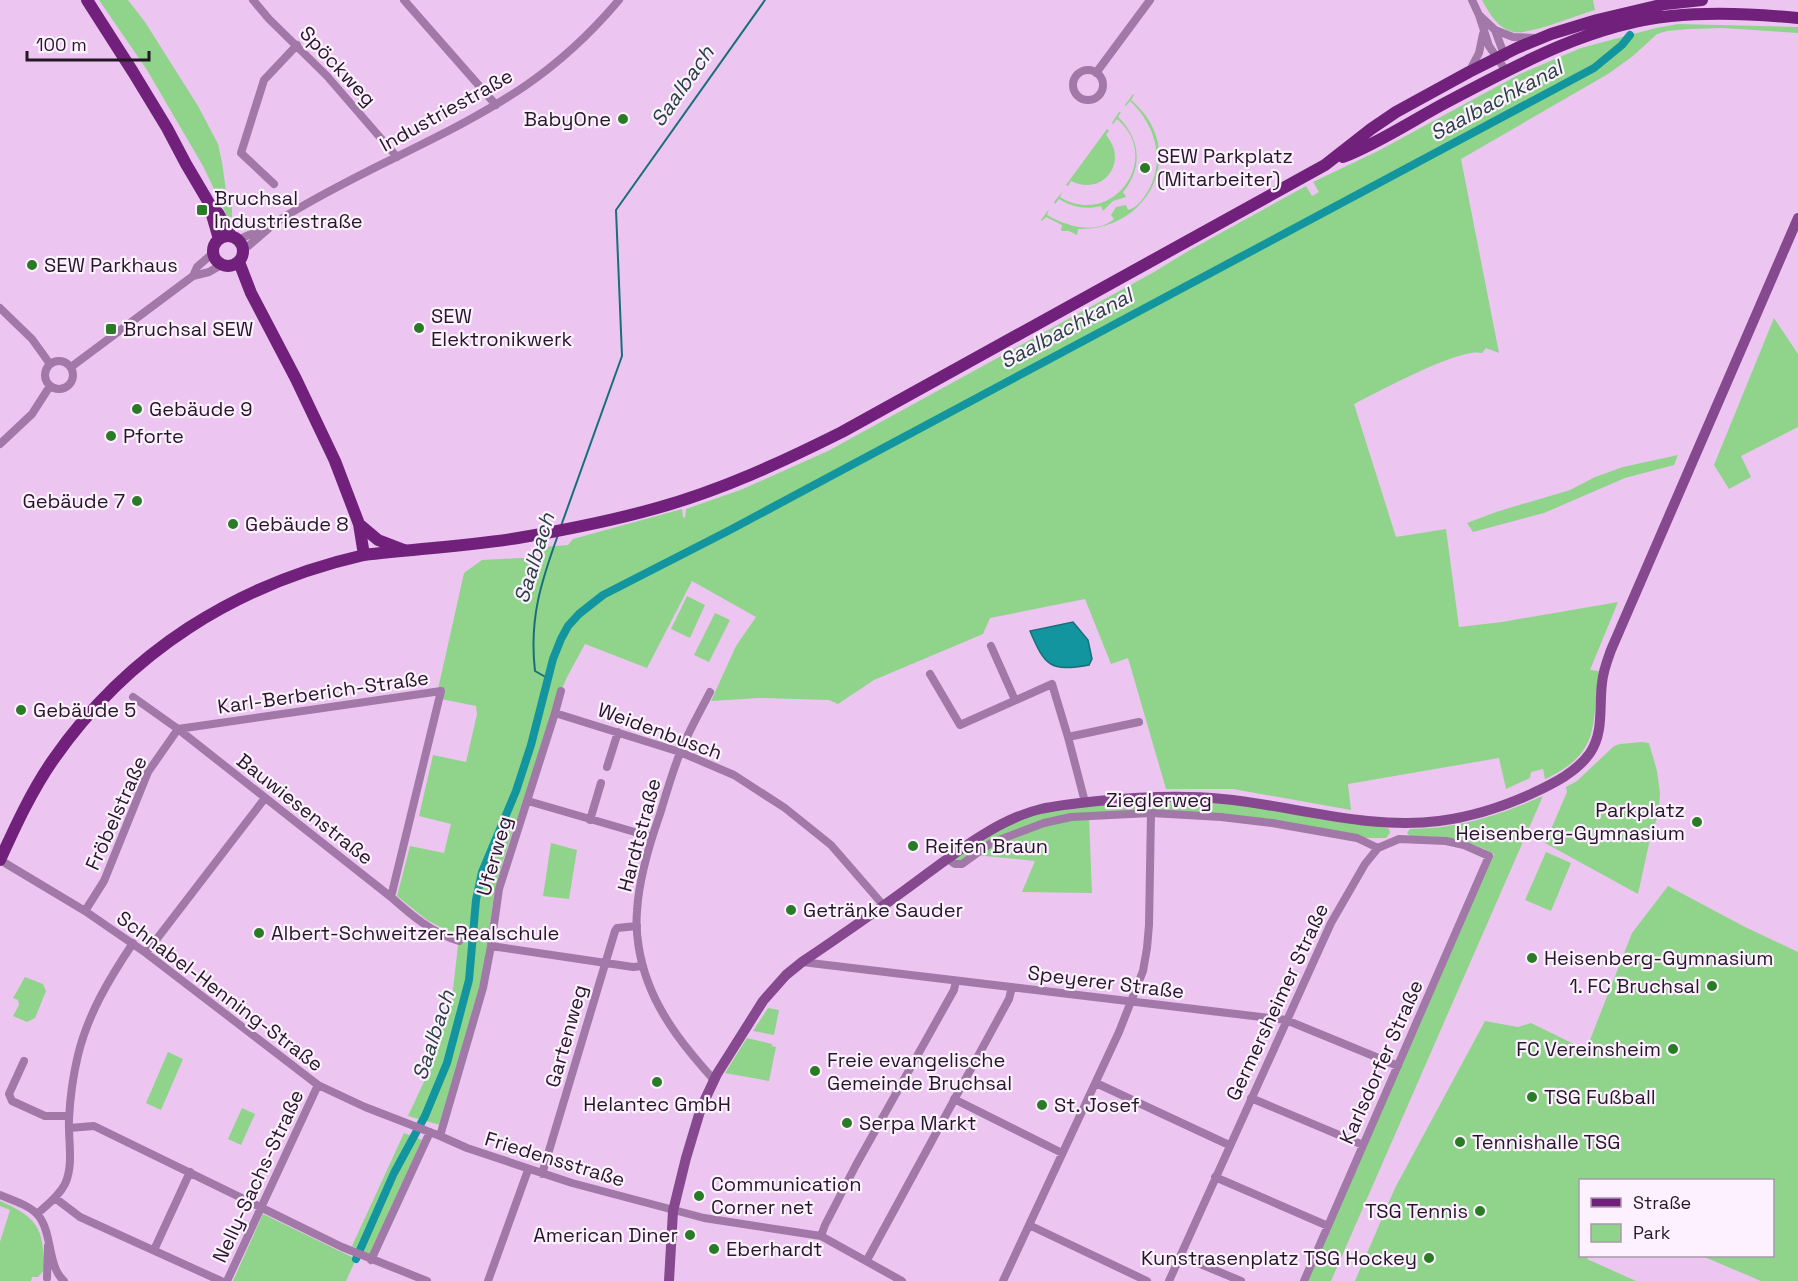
<svg xmlns="http://www.w3.org/2000/svg" width="1798" height="1281" font-family="'Space Grotesk',sans-serif">
<style>
.green{fill:#8fd48a}
.water{fill:#12959e;stroke:#186f7a;stroke-width:1.5}
.lines{fill:none;stroke-linecap:round;stroke-linejoin:round}
.stream{stroke:#186f7a;stroke-width:2}
.canal{stroke:#12959e;stroke-width:8}
.minor{stroke:#a178a7;stroke-width:8}
.secondary{stroke:#86488e;stroke-width:10}
.primary{stroke:#71217b;stroke-width:12}
.poi-dot{fill:#297b26;stroke:#fdf1ff;stroke-width:2}
.labels{text-anchor:middle;dominant-baseline:central;stroke-width:4.5;stroke-linejoin:round;paint-order:stroke}
.street-label{font-size:20px;fill:#251727;stroke:#fdf1ff}
.poi-label{font-size:20px;fill:#251727;stroke:#fdf1ff;text-anchor:start}
.water-label{font-size:21px;font-style:italic;fill:#284143;stroke:#fdf1ff}
</style>
<rect width="100%" height="100%" fill="#ecc6f1"/>
<path class="green" d="M99 0H128L145 22 198 106 218 144 222 162 226 191 232 206V217L228 218 203 166 147 70Z
M1482 0H1593L1595 10C1577 15 1529 35 1514 32 1498 29 1489 13 1482 0Z
M1678 24 1798 27V33L1722 28 1689 29 1667 31 1657 34 1633 56 1608 74 1461 159 1499 353 1486 348 1482 353C1460 347 1378 392 1354 404L1396 537 1446 529 1459 627 1502 622 1618 602 1590 670 1599 671C1591 724 1603 752 1545 779L1543 769 1531 772 1530 778 1506 789 1499 758 1348 784 1351 810 1233 789H1166L1128 658 1111 664 1085 599 990 618 983 634 874 680 838 704 829 700 759 698 711 701 736 646 756 617 692 581 647 668 585 644 567 677 553 711 504 858 494 894 484 971 440 1125 408 1116 428 1073 452 998 459 937 427 920 397 896 410 846 444 853 451 824 419 816 433 755 466 762 477 714 476 706 436 698 464 573 482 560 541 557 543 547 568 545 573 539 682 509 683 517 685 518 686 509 743 489 828 451 1154 272 1190 250 1306 186 1312 196 1319 192 1313 182 1378 151 1520 74 1581 48 1656 28Z
M1133 94 1134 95 1131 100C1189 149 1151 231 1078 229L1077 235 1069 231H1061L1062 225 1046 217 1042 221 1041 220 1049 209 1047 215C1066 226 1095 235 1114 219L1111 215 1116 207 1126 205 1128 210C1138 207 1143 199 1148 191 1166 160 1155 124 1130 101L1126 106 1125 105Z
M1119 112H1121L1118 117C1141 139 1143 168 1123 192L1126 197 1113 201 1103 211 1101 206C1086 210 1072 207 1059 199L1055 204 1054 202 1062 192 1060 197C1112 229 1164 158 1117 119L1113 124 1112 123Z
M1107 129 1109 130 1106 135C1129 161 1104 197 1071 181L1068 186 1066 185Z
M1774 318 1798 354V427L1741 456 1751 477 1729 489 1714 465Z
M1678 455 1674 465 1625 478 1544 513 1473 532 1467 523 1496 512 1570 490 1595 477 1623 467Z
M687 596 705 605 690 638 671 629Z
M715 613 730 620 709 662 694 655Z
M1642 742 1649 743 1657 771 1660 793 1659 812 1650 839 1638 894 1545 843 1567 792 1566 787 1577 781 1614 746 1620 744Z
M1543 796 1331 1281H1308L1494 854C1468 839 1440 835 1411 837L1407 833 1410 829C1460 828 1497 816 1543 796Z
M1222 799 1349 818 1389 829 1390 833 1386 838H1357L1272 823 1151 813 1089 817 1092 893 1022 892 1035 861 975 855 962 864 948 859 1027 813 1085 802Z
M551 843 577 850 569 899 543 896Z
M1546 852 1571 863 1551 911 1525 900Z
M1668 886 1745 927 1798 952V1281H1761L1702 1256H1772V1180H1580V1256H1589L1587 1259 1636 1281H1355L1395 1188 1485 1021 1518 1027 1531 1023 1586 1050 1632 933Z
M25 977 43 984 46 991 35 1018 27 1022 13 1016 19 1005 18 1000 13 998Z
M768 1008 779 1010 774 1035 753 1031Z
M747 1038 772 1044V1046L776 1047 769 1081 725 1073Z
M168 1052 183 1059 161 1110 146 1103Z
M242 1108 255 1114 241 1145 228 1139Z
M404 1133 422 1140 370 1255 352 1246Z
M0 1201C38 1218 44 1228 44 1270L38 1277H32L31 1281H0V1242L10 1210 0 1206Z
M263 1214 356 1259 346 1281H233Z"/>
<path class="water" d="M1073 622 1088 640 1092 659 1089 665C1050 672 1045 666 1030 631Z"/>
<g class="lines">
<path class="stream" d="M561 526 622 356 616 210 765 0
M549 679 535 671C529 619 541 582 558 535"/>
<path class="canal" d="M356 1259 394 1173 425 1116 447 1063 469 980 476 900 482 872 516 791 531 745 553 659 561 639 568 626 579 614 603 595 730 530 1594 68 1622 45 1630 35"/>
<path class="minor" d="M253 0 269 19 327 76 397 157
M404 0 496 105
M1472 0 1479 15 1489 46 1506 71
M1479 15 1495 30 1505 57
M1495 30 1513 37 1534 38
M1470 70 1479 53 1483 34
M1073 85a15 15 0 1 1 30 0a15 15 0 1 1-30 0Z
M1096 73 1150 0
M274 184 241 153 264 80 297 45
M238 240 266 227
M243 250C258 239 270 225 286 216 363 168 450 137 525 86 560 62 592 32 619 0
M193 276 209 272 221 265
M0 308 32 339 50 364
M45 375a14 14 0 1 1 28 0a14 14 0 1 1-28 0Z
M71 367 193 276 197 267 213 253
M0 444 32 414 50 386
M991 646 1015 700
M930 674 960 725 1052 684 1068 737 1085 802
M710 692C700 712 688 732 680 753 672 773 666 794 660 814 649 845 639 878 637 911 635 934 640 961 648 982 662 1020 688 1051 714 1080
M133 697 178 729 391 897C411 915 432 933 459 941
M555 713 680 752 734 775 785 808 831 845 884 906
M1068 737 1139 722
M607 767 618 732
M528 801 652 837
M590 820 601 783
M948 859 955 864H962L991 843 1044 823 1071 817 1151 813 1221 817 1272 823 1357 838 1378 848
M0 860 85 911 146 953 318 1085 365 1107 440 1136 467 1148 572 1183 704 1218 821 1236 902 1281
M85 911 104 881 148 772 178 729 441 691 391 897
M491 946 633 967 643 966
M146 953 265 798
M802 962 1286 1020 1398 1066
M24 1061 9 1094 12 1101 45 1116H69
M1096 1083 1229 1145
M1251 1098 1363 1145
M954 1099 1062 1153
M69 1128 94 1126 342 1247 427 1281
M440 1136 483 988 491 946 499 889 555 713 561 691
M542 1174 615 931 617 928 637 926
M1215 1177 1328 1226
M0 1195C12 1200 29 1205 38 1215 53 1233 47 1266 64 1281
M55 1198 80 1217 221 1281
M37 1214C47 1205 59 1196 65 1184 74 1165 68 1140 69 1119 70 1098 73 1076 78 1055 88 1014 109 979 133 943
M1029 1225 1147 1281
M821 1236 825 1225 856 1165 954 990 956 981
M154 1250 190 1172
M1181 1256 1241 1281
M371 1260 430 1132
M867 1260 1009 999 1012 987
M47 1278 48 1246
M227 1281 318 1085
M488 1281 528 1170
M1003 1281 1119 1032 1143 971 1147 948 1149 925 1151 813
M1169 1281 1331 923 1365 864 1378 848 1399 839 1446 841 1464 845 1489 856 1304 1281"/>
<path class="secondary" d="M669 1281 673 1211 686 1158 701 1108 717 1074 763 1001 786 975 802 962C836 939 871 915 905 890 944 862 993 820 1041 809 1059 805 1079 803 1098 801 1139 797 1182 795 1223 799 1295 806 1367 830 1439 821 1471 817 1502 807 1531 794 1552 784 1576 773 1590 753 1604 732 1599 707 1602 683 1603 671 1607 661 1611 650L1798 218"/>
<path class="primary" d="M87 0 133 72 167 128 186 164 209 203 218 213 231 236
M1343 157C1379 143 1413 120 1447 102 1517 65 1591 24 1671 16 1712 12 1757 14 1798 18
M210 208 219 239
M213 251a15 15 0 1 1 30 0a15 15 0 1 1-30 0Z
M239 262 251 293 296 379 335 461 359 524 364 555
M359 524 378 540 404 550
M0 860C15 827 32 790 53 760 128 652 236 584 364 555 415 549 467 546 518 538 565 530 611 521 657 508 722 490 782 462 842 432L1325 165 1371 129 1396 112 1469 72 1517 48 1551 34 1597 20 1665 4 1702 0"/>
</g>
<g class="poi-dot">
<circle cx="623" cy="119" r="6"/>
<circle cx="1145" cy="168" r="6"/>
<rect x="196" y="204" width="12" height="12" rx="3"/>
<circle cx="32" cy="265" r="6"/>
<circle cx="419" cy="328" r="6"/>
<rect x="105" y="323" width="12" height="12" rx="3"/>
<circle cx="137" cy="409" r="6"/>
<circle cx="111" cy="436" r="6"/>
<circle cx="137" cy="501" r="6"/>
<circle cx="233" cy="524" r="6"/>
<circle cx="21" cy="710" r="6"/>
<circle cx="1697" cy="822" r="6"/>
<circle cx="913" cy="846" r="6"/>
<circle cx="791" cy="910" r="6"/>
<circle cx="259" cy="933" r="6"/>
<circle cx="1532" cy="958" r="6"/>
<circle cx="1712" cy="986" r="6"/>
<circle cx="1673" cy="1049" r="6"/>
<circle cx="815" cy="1071" r="6"/>
<circle cx="657" cy="1082" r="6"/>
<circle cx="1532" cy="1097" r="6"/>
<circle cx="1042" cy="1105" r="6"/>
<circle cx="847" cy="1123" r="6"/>
<circle cx="1460" cy="1142" r="6"/>
<circle cx="699" cy="1196" r="6"/>
<circle cx="1480" cy="1211" r="6"/>
<circle cx="690" cy="1235" r="6"/>
<circle cx="714" cy="1249" r="6"/>
<circle cx="1429" cy="1258" r="6"/>
</g>
<g class="labels">
<g class="street-label">
<text transform="translate(338 66) rotate(47)">Spöckweg</text>
<text transform="translate(446 110) rotate(-29)">Industriestraße</text>
<text transform="translate(323 692) rotate(-8)">Karl-Berberich-Straße</text>
<text transform="translate(660 731) rotate(20)">Weidenbusch</text>
<text x="1159" y="800">Zieglerweg</text>
<text transform="translate(305 809) rotate(38)">Bauwiesenstraße</text>
<text transform="translate(116 813) rotate(-66)">Fröbelstraße</text>
<text transform="translate(639 835) rotate(-75)">Hardtstraße</text>
<text transform="translate(494 856) rotate(-74)">Uferweg</text>
<text transform="translate(1106 982) rotate(7)">Speyerer Straße</text>
<text transform="translate(220 991) rotate(37)">Schnabel-Henning-Straße</text>
<text transform="translate(1277 1002) rotate(-65)">Germersheimer Straße</text>
<text transform="translate(566 1036) rotate(-74)">Gartenweg</text>
<text transform="translate(1381 1062) rotate(-66)">Karlsdorfer Straße</text>
<text transform="translate(555 1159) rotate(17)">Friedensstraße</text>
<text transform="translate(258 1176) rotate(-65)">Nelly-Sachs-Straße</text>
</g>
<g class="poi-label">
<text x="611" y="119" text-anchor="end">BabyOne</text>
<text x="1157" y="156">SEW Parkplatz<tspan x="1157" dy="23">(Mitarbeiter)</tspan></text>
<text x="214" y="198">Bruchsal<tspan x="214" dy="23">Industriestraße</tspan></text>
<text x="44" y="265">SEW Parkhaus</text>
<text x="431" y="316">SEW<tspan x="431" dy="23">Elektronikwerk</tspan></text>
<text x="123" y="329">Bruchsal SEW</text>
<text x="149" y="409">Gebäude 9</text>
<text x="123" y="436">Pforte</text>
<text x="125" y="501" text-anchor="end">Gebäude 7</text>
<text x="245" y="524">Gebäude 8</text>
<text x="33" y="710">Gebäude 5</text>
<text x="1685" y="810" text-anchor="end">Parkplatz<tspan x="1685" dy="23">Heisenberg-Gymnasium</tspan></text>
<text x="925" y="846">Reifen Braun</text>
<text x="803" y="910">Getränke Sauder</text>
<text x="271" y="933">Albert-Schweitzer-Realschule</text>
<text x="1544" y="958">Heisenberg-Gymnasium</text>
<text x="1700" y="986" text-anchor="end">1. FC Bruchsal</text>
<text x="1661" y="1049" text-anchor="end">FC Vereinsheim</text>
<text x="827" y="1060">Freie evangelische<tspan x="827" dy="23">Gemeinde Bruchsal</tspan></text>
<text x="1544" y="1097">TSG Fußball</text>
<text x="657" y="1104" text-anchor="middle">Helantec GmbH</text>
<text x="1054" y="1105">St. Josef</text>
<text x="859" y="1123">Serpa Markt</text>
<text x="1472" y="1142">Tennishalle TSG</text>
<text x="711" y="1184">Communication<tspan x="711" dy="23">Corner net</tspan></text>
<text x="1468" y="1211" text-anchor="end">TSG Tennis</text>
<text x="678" y="1235" text-anchor="end">American Diner</text>
<text x="726" y="1249">Eberhardt</text>
<text x="1417" y="1258" text-anchor="end">Kunstrasenplatz TSG Hockey</text>
</g>
<g class="water-label">
<text transform="translate(682 86) rotate(-55)">Saalbach</text>
<text transform="translate(1496 100) rotate(-28)">Saalbachkanal</text>
<text transform="translate(1066 328) rotate(-28)">Saalbachkanal</text>
<text transform="translate(534 558) rotate(-73)">Saalbach</text>
<text transform="translate(433 1035) rotate(-72)">Saalbach</text>
</g>
</g>
<rect x="1579" y="1179" width="195" height="78" fill="#fdf1ff" stroke="#a79aa9" stroke-width="1.5"/>
<rect x="1591" y="1198" width="30" height="9" fill="#71217b" stroke="#a79aa9" stroke-width="1.5"/>
<text x="1633" y="1209" font-size="18" fill="#251727">Straße</text>
<rect x="1591" y="1224" width="30" height="18" fill="#8fd48a" stroke="#a79aa9" stroke-width="1.5"/>
<text x="1633" y="1239" font-size="18" fill="#251727">Park</text>
<path d="M27 51v9h122v-9" fill="none" stroke="#251727" stroke-width="3"/>
<text x="36" y="51" font-size="18" fill="#251727" stroke="#fdf1ff" stroke-width="4.5" paint-order="stroke">100 m</text>
</svg>
